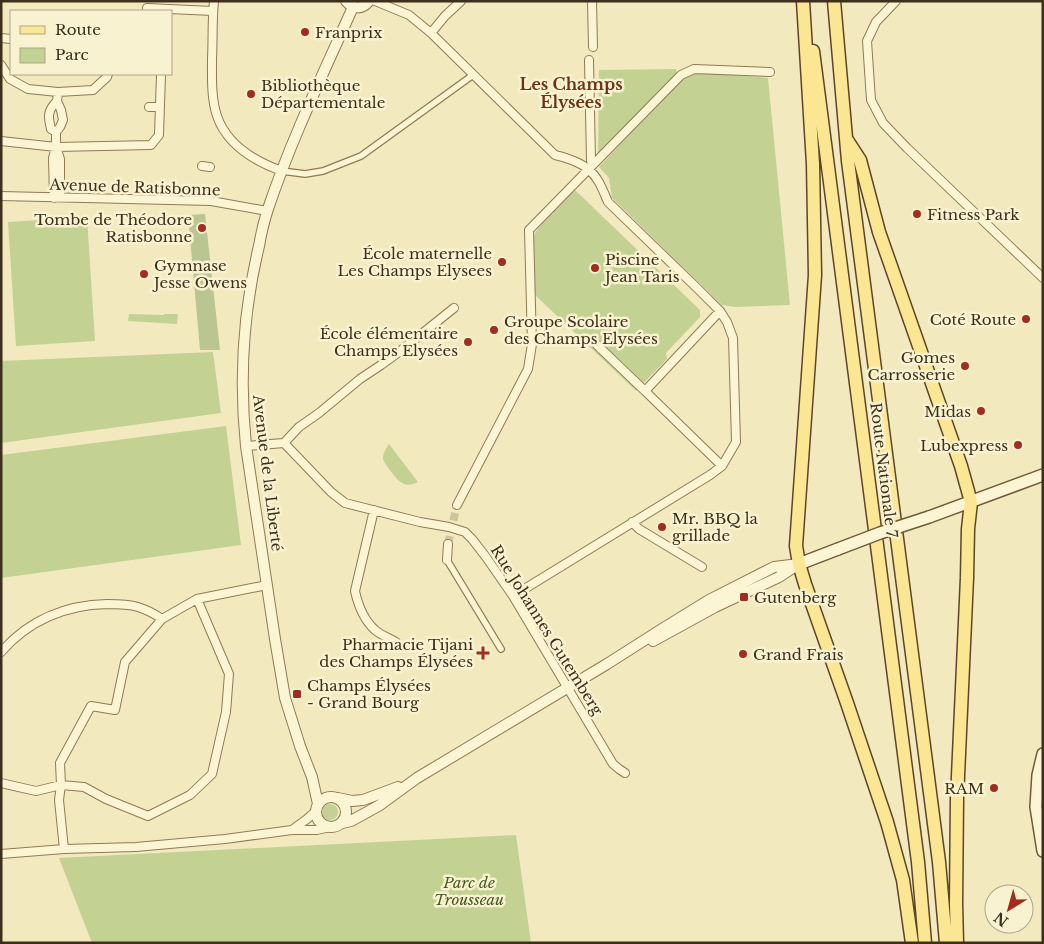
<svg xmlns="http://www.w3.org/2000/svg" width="1044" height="944" font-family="'Libre Baskerville',serif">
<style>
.green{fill:#c3d292}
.cemetery{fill:#bac692}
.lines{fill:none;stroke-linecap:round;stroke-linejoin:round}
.minor-tunnel{stroke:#cec49e;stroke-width:8;stroke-dasharray:8 4;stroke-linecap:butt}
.pedestrian-casing{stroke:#8e7a55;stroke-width:8}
.minor-casing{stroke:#8e7a55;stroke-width:10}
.tertiary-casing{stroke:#8e7a55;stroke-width:12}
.secondary-casing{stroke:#6f5a39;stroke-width:14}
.primary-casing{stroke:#5b462a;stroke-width:15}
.pedestrian{stroke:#fcf5d4;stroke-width:5.5}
.minor{stroke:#fcf5d4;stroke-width:8}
.tertiary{stroke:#fcf5d4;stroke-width:10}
.secondary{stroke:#fcf5d4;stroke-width:11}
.primary{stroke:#fae693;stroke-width:12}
.secondary-bridge-casing{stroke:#6f5a39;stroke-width:14;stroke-linecap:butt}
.secondary-bridge{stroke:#fcf5d4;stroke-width:11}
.poi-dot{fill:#a42c1e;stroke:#f9f2d0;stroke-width:2}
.labels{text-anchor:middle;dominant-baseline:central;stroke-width:5;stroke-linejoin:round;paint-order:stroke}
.poi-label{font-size:15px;fill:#3c2f1b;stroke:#f9f2d0;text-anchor:start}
.street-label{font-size:15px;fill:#3c2f1b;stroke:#f9f2d0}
.park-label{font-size:15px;font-style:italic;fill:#455a20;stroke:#f9f2d0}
.neighbourhood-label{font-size:16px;font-weight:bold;fill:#6d3216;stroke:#f9f2d0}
</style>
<rect width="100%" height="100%" fill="#f3e9bf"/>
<path class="green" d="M676 69 677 74 598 156 599 70Z
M705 72 768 78 790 305 735 307 722 305 612 198 609 178 599 167 676 84 689 75Z
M575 190 700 310V317L666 353 667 359 636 391 534 294C533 280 530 248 534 236 538 224 565 200 575 190Z
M87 217 95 341 16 346 8 222Z
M129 314 164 315V314H178L177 324 128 321Z
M213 352 221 413 1 443V361Z
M226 426 241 545 1 578V455Z
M389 444 418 482C403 490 397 479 389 469 387 466 384 462 383 459 383 453 386 448 389 444Z
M322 812a8 8 0 1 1 16 0a8 8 0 1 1-16 0Z
M516 835 531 943H92L59 858Z"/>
<path class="cemetery" d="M205 214 220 350H200L188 215Z"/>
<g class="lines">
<path class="minor-tunnel" d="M448 544 457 505"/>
<defs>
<path id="pedestrian" d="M282 171 305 174 323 171 361 156 473 75
M447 560 501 649"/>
<path id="minor" d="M214 1C212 20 213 40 212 59 212 77 211 98 217 116 227 145 254 161 282 171
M375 1 409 15 431 33 555 155C565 157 582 163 589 170 599 178 603 191 608 202L698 289 720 311 727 322 733 338 736 442 722 466 710 475 513 596
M592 1 593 47
M896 1 876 22 867 41 871 100 883 123 907 148 1043 278
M147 8 213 11
M431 33 445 16 461 1
M1 38 11 39
M589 60 591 161
M1 65 10 79 28 89 58 92 93 90 107 77 108 74
M149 107H160
M56 132 51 129C48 117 47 111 57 101
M1 141 56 147 151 145 159 135 161 74
M56 147 60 159V197
M202 166 210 167
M1 196 211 201 267 211
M54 198 53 158 56 147V132L60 127 63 120 61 110 57 101 58 92
M720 311 645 391 722 466
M597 345 645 391
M284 443 299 427 319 413 360 379 381 365 399 352 454 308
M246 446 284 443 331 492 345 503 420 522 449 527 465 532 472 539 486 557 513 596 613 764 619 769 625 773
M457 505 528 369 532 344 529 230 681 75 694 69 770 72
M374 510 355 591C358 605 364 620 375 630 381 635 389 638 396 642
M632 522 639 529 702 567
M447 560 448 544
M1 652C29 620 66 605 107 604 118 604 128 604 138 607 147 610 155 614 162 619
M1 783 36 791 61 785 84 787 106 799 148 816 190 795 212 774 226 712 229 674 197 599
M292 830 307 819 316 811
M64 849 59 800 61 785 60 763 91 706 115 710 125 662 162 619 197 599 267 585
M1 854 64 849 136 847 225 839 292 830H317L330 827"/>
<path id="tertiary" d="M346 1C353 9 362 10 369 1
M653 641 715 607 779 577 797 565
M316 812a15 15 0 1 1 30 0a15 15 0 1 1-30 0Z
M338 798 352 801 363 800 398 787
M318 804 312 777 300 746 285 698 275 639 246 446C239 378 243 312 259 246 261 234 264 221 268 209 291 140 323 74 353 7
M342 823 351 821 380 805 417 778 607 664 662 629 709 600 774 567 799 564"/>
<path id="secondary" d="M929 517 1043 475
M799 564 838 549
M1043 754 1038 775 1036 807 1043 851"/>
<path id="primary" d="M803 1 813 164 815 275 796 546 799 564 805 584 847 703 887 822 903 880 912 943
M834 1 848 161 939 862 946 943
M813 51 918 862 925 943
M847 140 860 160 879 232 961 466 971 502 968 529 967 578 957 798 956 904 957 943"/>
</defs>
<use href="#pedestrian" class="pedestrian-casing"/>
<use href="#minor" class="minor-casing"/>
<use href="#tertiary" class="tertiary-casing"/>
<use href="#secondary" class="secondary-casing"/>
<use href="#primary" class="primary-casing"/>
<use href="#pedestrian" class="pedestrian"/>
<use href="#minor" class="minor"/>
<use href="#tertiary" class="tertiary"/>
<use href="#secondary" class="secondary"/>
<use href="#primary" class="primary"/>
<defs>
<path id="secondary-bridge" d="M838 549 880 533 929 517"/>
</defs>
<use href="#secondary-bridge" class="secondary-bridge-casing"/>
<use href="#secondary-bridge" class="secondary-bridge"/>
</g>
<g class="poi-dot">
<circle cx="305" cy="32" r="5"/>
<circle cx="251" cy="94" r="5"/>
<circle cx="917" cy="214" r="5"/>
<circle cx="202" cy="228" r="5"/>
<circle cx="502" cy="262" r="5"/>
<circle cx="595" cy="268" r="5"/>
<circle cx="144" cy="274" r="5"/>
<circle cx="1026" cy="319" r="5"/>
<circle cx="494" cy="330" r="5"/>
<circle cx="468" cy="342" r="5"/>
<circle cx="965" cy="366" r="5"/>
<circle cx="981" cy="411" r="5"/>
<circle cx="1018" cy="445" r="5"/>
<circle cx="662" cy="527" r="5"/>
<rect x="739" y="592" width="10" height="10" rx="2.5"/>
<path d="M480.5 645.5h5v5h5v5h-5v5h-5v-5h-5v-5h5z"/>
<circle cx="743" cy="654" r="5"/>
<rect x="292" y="689" width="10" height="10" rx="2.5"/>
<circle cx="994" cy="788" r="5"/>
</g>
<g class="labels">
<g class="poi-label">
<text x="315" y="32">Franprix</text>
<text x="261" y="85">Bibliothèque<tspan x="261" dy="17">Départementale</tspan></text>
<text x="927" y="214">Fitness Park</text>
<text x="192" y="219" text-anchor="end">Tombe de Théodore<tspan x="192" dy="17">Ratisbonne</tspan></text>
<text x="492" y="253" text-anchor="end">École maternelle<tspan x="492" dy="17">Les Champs Elysees</tspan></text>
<text x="605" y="259">Piscine<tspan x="605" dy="17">Jean Taris</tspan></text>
<text x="154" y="265">Gymnase<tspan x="154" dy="17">Jesse Owens</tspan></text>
<text x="1016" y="319" text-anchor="end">Coté Route</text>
<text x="504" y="321">Groupe Scolaire<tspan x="504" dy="17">des Champs Elysées</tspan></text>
<text x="458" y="333" text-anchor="end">École élémentaire<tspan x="458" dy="17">Champs Elysées</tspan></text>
<text x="955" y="357" text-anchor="end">Gomes<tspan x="955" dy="17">Carrosserie</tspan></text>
<text x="971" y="411" text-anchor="end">Midas</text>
<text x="1008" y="445" text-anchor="end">Lubexpress</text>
<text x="672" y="518">Mr. BBQ la<tspan x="672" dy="17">grillade</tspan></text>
<text x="754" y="597">Gutenberg</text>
<text x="473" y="644" text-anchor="end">Pharmacie Tijani<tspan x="473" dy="17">des Champs Élysées</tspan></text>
<text x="753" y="654">Grand Frais</text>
<text x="307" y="685">Champs Élysées<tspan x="307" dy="17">- Grand Bourg</tspan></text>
<text x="984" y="788" text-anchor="end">RAM</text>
</g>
<g class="street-label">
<text transform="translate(135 187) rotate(2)">Avenue de Ratisbonne</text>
<text transform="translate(884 470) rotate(83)">Route Nationale 7</text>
<text transform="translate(268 473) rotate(83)">Avenue de la Liberté</text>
<text transform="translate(547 630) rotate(58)">Rue Johannes Gutemberg</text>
</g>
<g class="park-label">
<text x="469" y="882">Parc de<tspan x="469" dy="17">Trousseau</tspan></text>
</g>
<g class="neighbourhood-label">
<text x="571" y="84">Les Champs<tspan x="571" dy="18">Élysées</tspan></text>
</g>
</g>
<rect width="1044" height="944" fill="none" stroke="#3c2f1b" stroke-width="5"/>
<rect x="10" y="10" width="162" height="65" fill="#f9f2d0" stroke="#ada488"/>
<rect x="20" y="26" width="25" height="8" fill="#fae693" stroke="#ada488"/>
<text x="55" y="35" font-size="15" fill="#3c2f1b">Route</text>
<rect x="20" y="48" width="25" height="15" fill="#c3d292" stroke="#ada488"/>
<text x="55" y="60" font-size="15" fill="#3c2f1b">Parc</text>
<g transform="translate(1009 909) rotate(217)"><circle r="24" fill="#f9f2d0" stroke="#ada488"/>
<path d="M0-4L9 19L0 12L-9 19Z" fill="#a42c1e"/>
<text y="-8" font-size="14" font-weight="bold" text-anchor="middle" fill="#3c2f1b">N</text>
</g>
</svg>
